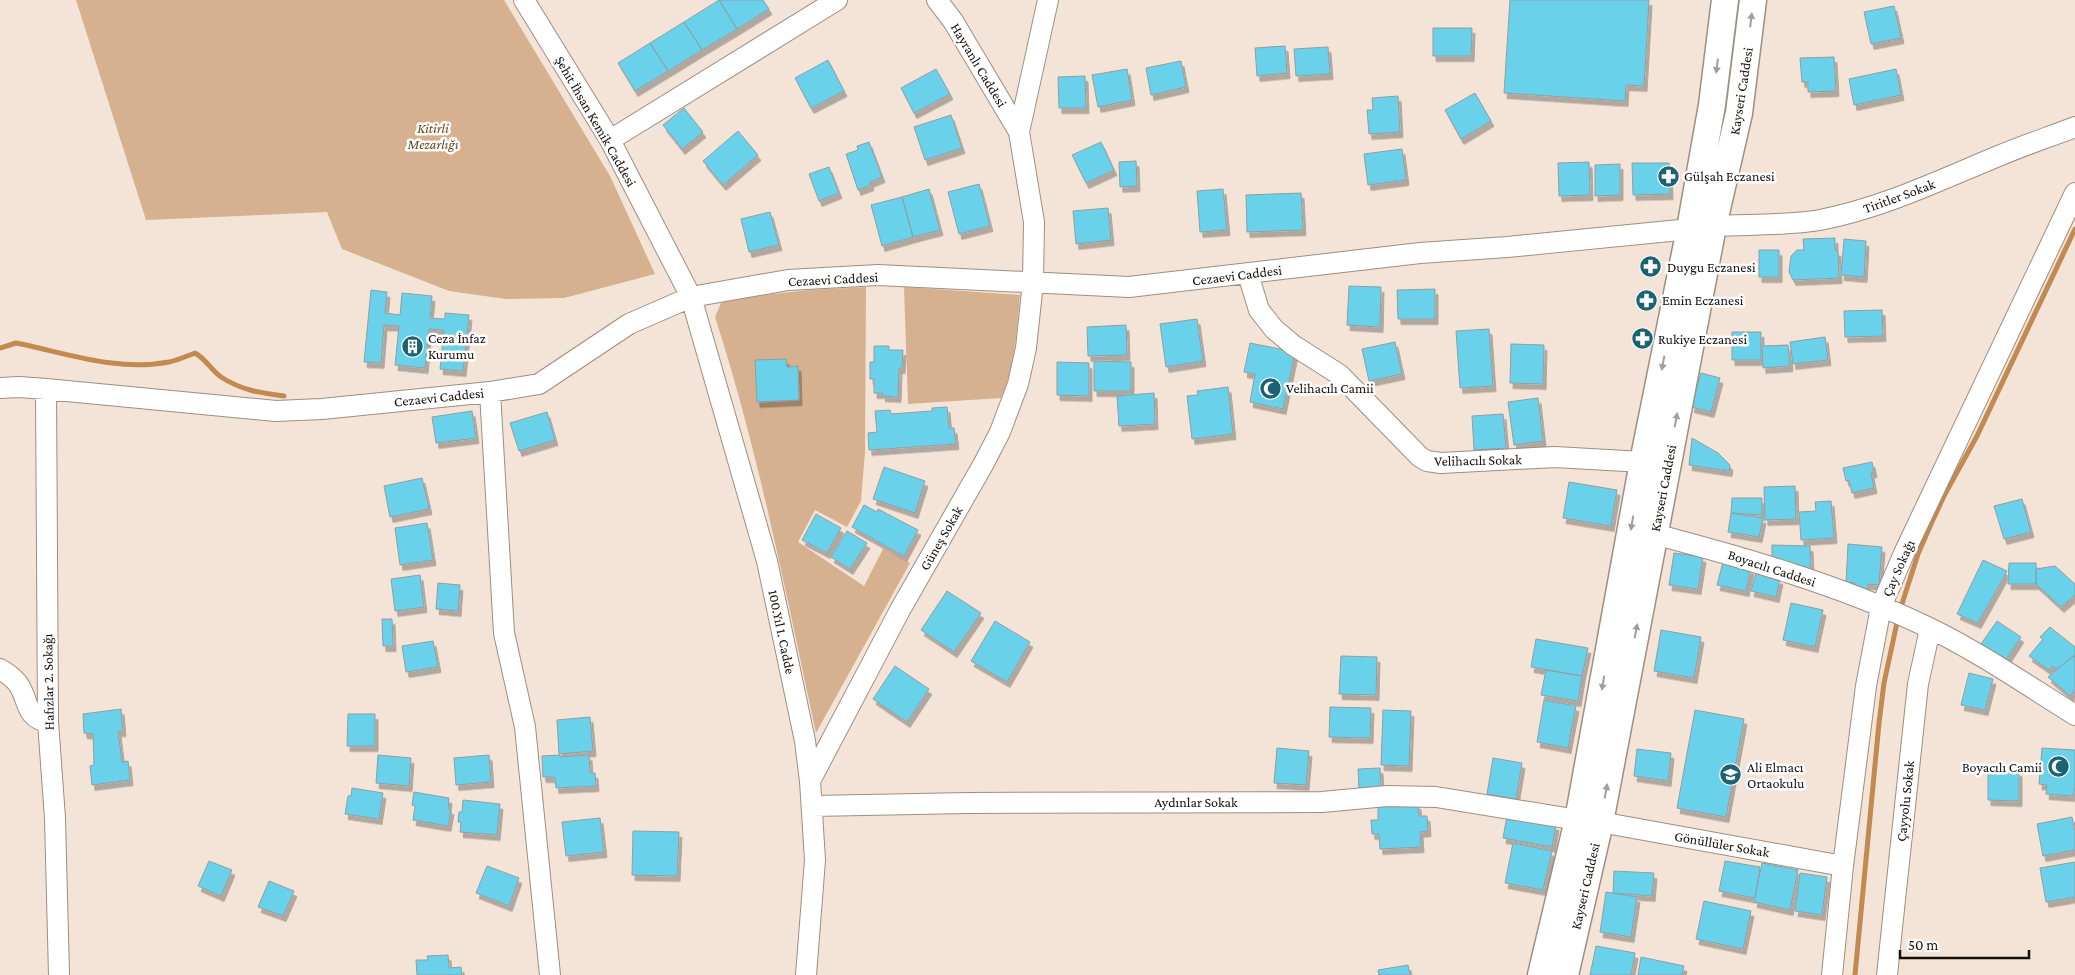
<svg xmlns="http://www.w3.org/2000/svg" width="2075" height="975" font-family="'Crimson Pro',serif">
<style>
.green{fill:#d6b18f}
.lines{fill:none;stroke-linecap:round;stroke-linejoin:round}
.stream{stroke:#c28950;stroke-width:5}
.building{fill:#6bd1ea;stroke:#8ba0a5;filter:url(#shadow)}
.minor-casing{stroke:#9c8f82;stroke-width:22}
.major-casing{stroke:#9c8f82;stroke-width:29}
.minor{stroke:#fff;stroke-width:20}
.major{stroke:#fff;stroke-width:26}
.oneway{fill:#a19f9d}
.labels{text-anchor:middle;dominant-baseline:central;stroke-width:5;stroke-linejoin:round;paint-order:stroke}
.street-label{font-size:14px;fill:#140f0b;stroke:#fff}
.park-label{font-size:14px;font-style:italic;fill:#6c4519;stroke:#fff}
.poi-label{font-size:14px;fill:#140f0b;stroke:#fff;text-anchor:start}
</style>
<defs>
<filter id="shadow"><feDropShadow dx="3" dy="5.5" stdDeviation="0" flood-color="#0004"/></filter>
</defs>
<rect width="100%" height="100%" fill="#f3e4d7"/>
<path class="green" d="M76 0H504L610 176 655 274 564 298 506 299 449 291 342 249 327 212 146 220Z
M866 287 865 452 861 501 847 527 815 510 798 542 864 586 883 549 910 563 816 733C786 594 759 453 715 317L721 303 730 299 809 290Z
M904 287 1020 295C1017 327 1015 368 1001 398L908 404Z"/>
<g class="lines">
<path class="stream" d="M0 348 16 343C66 353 118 372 169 362 178 360 187 356 195 353 206 359 211 370 221 377 241 390 260 393 284 396
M1900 610 1918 554 1931 524 1945 494 1977 436 2075 229
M1855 975 1879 723 1884 683 1898 618"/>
</g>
<path class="building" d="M719 0H763L769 9 737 29Z
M719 0 737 29 702 50 684 22Z
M1510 0H1649L1644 86 1626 85 1625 101 1504 93Z
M1894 6 1901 38 1871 44 1864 12Z
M684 22 702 50 668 71 650 43Z
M1433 28H1472L1471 56H1433Z
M650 43 668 71 635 91 618 63Z
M1285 46 1287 73 1257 76 1255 48Z
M1328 47 1330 74 1296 76 1294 49Z
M1834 57 1836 91 1808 92V82H1802L1800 58Z
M828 60 844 91 811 108 795 78Z
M1181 61 1186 87 1151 95 1146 68Z
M936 69 950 94 914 113 901 88Z
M1127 69 1132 100 1098 107 1092 75Z
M1896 69 1901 95 1854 105 1849 79Z
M1085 76 1086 108H1059L1058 77Z
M1475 93 1491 121 1461 139 1445 110Z
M1398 96 1400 132 1369 134 1367 110H1373L1372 98Z
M684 108 703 132 682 149 663 125Z
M951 115 962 148 925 160 914 127Z
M738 131 758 155 723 185 703 161Z
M869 142 882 177 870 182 871 185 858 190 846 154 858 150 857 146Z
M1101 142 1114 170 1086 183 1072 155Z
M1402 149 1406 180 1368 185 1364 154Z
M1136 161 1137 186 1120 187 1119 162Z
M1589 162 1590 195 1559 196 1558 163Z
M1632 163H1669L1670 194 1633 195Z
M1620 164V195L1595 196V165Z
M829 167 839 193 819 201 809 174Z
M979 184 990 226 959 234 948 192Z
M929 189 940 230 913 237 902 197Z
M1223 189 1227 230 1200 232 1197 191Z
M1301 193 1303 230 1247 232 1246 195Z
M902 197 913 237 882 246 871 205Z
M1108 208 1111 240 1076 244 1073 211Z
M770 212 779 245 749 252 741 219Z
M1835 238V250L1838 251 1839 278 1793 280 1789 272 1791 256 1797 250H1804L1803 239Z
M1844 239 1866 241 1864 277 1841 275Z
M1759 250H1779V277H1759Z
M1349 286 1381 287 1380 327 1347 325Z
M1435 289V319H1398L1397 290Z
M371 290 387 292 385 313 400 315 402 293 432 296 430 318 445 319V313L469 315 463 371 440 369 444 330 429 329 425 368 395 365 399 326 384 325 381 363 364 362Z
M1882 310 1883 336 1845 337 1844 311Z
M1197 319 1203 361 1166 367 1160 324Z
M1126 325 1127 355 1088 356 1087 327Z
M1489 329 1493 386 1460 388 1456 331Z
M1732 332H1761V360H1732Z
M1825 337 1828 360 1793 364 1790 342Z
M1395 342 1402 374 1369 381 1362 349Z
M1250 343 1295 352 1283 409 1250 402 1255 374 1244 372Z
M1511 344 1544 345 1543 384 1510 383Z
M1788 345 1790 366 1763 368 1762 346Z
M874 346H889V350H903L902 368H899L898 397 882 396 883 393H874V379H870V362H874Z
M786 359 787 367 798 366 799 400 757 402 755 360Z
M1094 361 1131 362V391H1094Z
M1057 362 1089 363V396L1057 395Z
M1701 373 1720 378 1711 412 1691 407Z
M1228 387 1233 434 1192 439 1187 396 1198 395 1197 391Z
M1154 393 1155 424 1119 426 1117 396Z
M1538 398 1543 441 1514 445 1508 402Z
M947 407 949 428H954L956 444 869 450 868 433 877 432 875 411 890 410 891 414 932 411V408Z
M472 411 476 438 436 443 432 417Z
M547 412 555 440 519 451 510 423Z
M1503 414 1506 448 1474 450 1472 416Z
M1692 438 1718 453 1730 465 1729 471 1689 465Z
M1872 462 1874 472 1871 473 1874 488 1852 493 1849 480 1846 481 1843 468Z
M884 467 925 481 915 513 873 499Z
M422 478 429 509 390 517 384 486Z
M1569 482 1617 490 1611 526 1563 518Z
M1795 486 1796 519 1765 520 1764 487Z
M1732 498H1762V515L1731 513Z
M2022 499 2031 532 2004 539 1994 506Z
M1831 501 1834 538 1801 540 1799 512 1816 511 1815 502Z
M864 505 877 512 878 509 918 530 904 556 852 527Z
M1731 513 1763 518 1759 537 1728 532Z
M816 514 841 528 827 553 802 540Z
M427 523 433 560 400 565 395 528Z
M847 531 867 543 850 569 831 557Z
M1848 544 1882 547 1879 585 1868 584 1867 590 1855 589V583L1846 582Z
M1772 545 1810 546 1811 569 1772 557Z
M1674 553 1703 557 1698 589 1669 585Z
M1983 560 2007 571 1978 623 1957 614Z
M1723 562 1751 569 1746 591 1717 585Z
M2009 563H2036V584H2008Z
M2055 566 2075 584V595L2061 607 2036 584V569Z
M1756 573 1780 579 1776 597 1751 591Z
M420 575 424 607 395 611 391 579Z
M438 583 460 585 458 611 436 609Z
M947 591 981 613 954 652 921 630Z
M1791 603 1823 610 1815 647 1783 640Z
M382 619H392L393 646H383Z
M995 621 1030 642 1007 682 971 661Z
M1997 621 2021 637 2006 660 1981 644Z
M2050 627 2075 647V655L2057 669 2052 666 2049 670 2029 656 2043 639 2040 637Z
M1661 630 1701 637 1694 678 1654 671Z
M1536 639 1588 648 1582 676 1531 667Z
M433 641 438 667 406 672 402 646Z
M1341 656 1377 657 1376 695 1339 694Z
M2073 656 2075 657V689L2070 696 2048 677Z
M895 666 929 689 907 722 873 699Z
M1546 670 1582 676 1578 701 1541 695Z
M1969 673 1993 679 1985 710 1961 705Z
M1544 700 1576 706 1568 748 1537 742Z
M1330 707 1371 708 1370 738 1329 737Z
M121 709 123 731H118L122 762 128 761 130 780 92 785 90 766 94 765 93 734 84 733 83 714Z
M1383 710 1411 711 1409 766 1381 765Z
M1695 710 1744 719 1726 817 1677 808Z
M348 714H375V746H347Z
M590 717 593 751 559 754 557 720Z
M1277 748 1309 751 1306 785 1274 783Z
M2042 748 2075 750V788L2073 796 2046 794 2047 785 2039 784Z
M1637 749 1671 753 1668 781 1634 776Z
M378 755 411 758 409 786 376 783Z
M489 755 491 782 456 785 454 758Z
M560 755V757L589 755 590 773H595L596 786 556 788 555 777H543L542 756Z
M1493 758 1522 763 1516 799 1487 794Z
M1380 768 1381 788 1359 789 1358 769Z
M1988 771H2019V801L1988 800Z
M352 788 383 793 379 819 345 814 348 796H351Z
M414 792 449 798 448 809H451L448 826 413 820 415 806 412 805Z
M463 800 500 804 497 835 460 832 461 822H458L459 812H462Z
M1418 804 1419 816H1427L1428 831 1420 832 1421 847 1380 849 1379 834H1372L1371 820H1378V806Z
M1507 816 1556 825 1552 847 1503 838Z
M2072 817 2075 832V850L2043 856 2037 824Z
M600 818 604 852 566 856 562 822Z
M633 831 679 832 677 876 632 875Z
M1513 843 1552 851 1543 890 1505 883Z
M209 861 232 870 221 896 198 886Z
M1725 861 1760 867 1755 898 1719 891Z
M2075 862V897L2046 902 2040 868Z
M1762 863 1798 870 1790 910 1754 902Z
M487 866 519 878 509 906 476 893Z
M1614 871 1654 873 1652 896 1613 893Z
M1800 873 1827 877 1822 915 1795 911Z
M269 881 294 891 283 916 258 907Z
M1606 892 1637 897 1631 937 1600 932Z
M1704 901 1751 911 1743 949 1696 939Z
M1596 946 1635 953 1631 975H1590Z
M448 955 449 968 461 967 462 975H417L416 960H428L427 956Z
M1641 957 1684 966 1682 975H1638Z
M1408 965 1410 975H1379L1378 970Z"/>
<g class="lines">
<defs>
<path id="minor" d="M524 0 610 140 691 297 767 561 805 741 810 781 815 860 806 975
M937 0 953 21 1019 132
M610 140 837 0
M1713 226C1749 224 1785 226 1820 220 1882 208 1938 181 1996 157 2022 146 2049 137 2075 127
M1248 274 1259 310 1274 329 1293 345 1340 375 1420 457 1427 461 1441 463 1555 457 1643 462
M0 388 19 387 46 389 276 411 322 409 490 392 539 384 629 324 691 297 788 280 878 275 1129 287 1420 253 1507 247 1690 229
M46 389 48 722 55 818 59 975
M490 392 504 633 525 727 550 975
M1654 534C1745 558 1836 584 1921 624 1975 649 2025 684 2075 715
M0 669C8 674 16 679 20 687 29 703 26 718 48 722
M810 781 900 610 984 463 1000 432 1018 384 1026 348 1033 282 1034 222 1019 132 1048 0
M812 806 968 803 1322 802 1387 796 1436 797 1578 820
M1600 822 1843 866
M1832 975 1843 866 1866 686 1881 607 1905 551 2075 193
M1887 975 1918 684 1930 629"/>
<path id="major" d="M1541 975 1578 820 1643 462 1690 229 1712 105 1725 0
M1565 975 1600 822 1713 226 1739 113 1753 0"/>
</defs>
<use href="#minor" class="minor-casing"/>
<use href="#major" class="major-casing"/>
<use href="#minor" class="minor"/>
<use href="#major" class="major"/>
</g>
<defs><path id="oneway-solid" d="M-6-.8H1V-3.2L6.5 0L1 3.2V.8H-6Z" transform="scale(1.25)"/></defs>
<g class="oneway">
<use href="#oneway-solid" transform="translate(1751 20) rotate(-83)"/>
<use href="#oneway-solid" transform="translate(1717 66) rotate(97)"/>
<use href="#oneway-solid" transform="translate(1663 363) rotate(101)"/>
<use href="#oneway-solid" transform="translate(1676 420) rotate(-79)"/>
<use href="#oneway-solid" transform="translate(1632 523) rotate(100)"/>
<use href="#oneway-solid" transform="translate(1636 631) rotate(-79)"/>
<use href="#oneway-solid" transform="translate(1603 683) rotate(100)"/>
<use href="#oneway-solid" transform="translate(1606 791) rotate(-79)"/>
</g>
<defs>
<symbol id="pharmacy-disc" viewBox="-11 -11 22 22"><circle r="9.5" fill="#1b6272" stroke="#fff"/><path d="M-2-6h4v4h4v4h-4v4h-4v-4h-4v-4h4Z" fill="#fff"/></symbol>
<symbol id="building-disc" viewBox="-11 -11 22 22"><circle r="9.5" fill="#1b6272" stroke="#fff"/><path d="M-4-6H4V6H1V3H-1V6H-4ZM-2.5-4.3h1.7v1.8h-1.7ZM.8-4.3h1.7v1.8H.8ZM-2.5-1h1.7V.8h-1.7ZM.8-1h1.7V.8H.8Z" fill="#fff"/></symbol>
<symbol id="mosque-disc" viewBox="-11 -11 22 22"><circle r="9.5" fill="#1b6272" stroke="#fff"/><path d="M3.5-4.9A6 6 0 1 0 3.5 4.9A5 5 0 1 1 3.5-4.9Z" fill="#fff"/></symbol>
<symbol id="school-disc" viewBox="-11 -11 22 22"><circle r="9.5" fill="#1b6272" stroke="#fff"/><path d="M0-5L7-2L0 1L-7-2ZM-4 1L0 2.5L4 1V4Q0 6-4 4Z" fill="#fff"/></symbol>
</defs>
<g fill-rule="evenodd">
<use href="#pharmacy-disc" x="1656" y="164" width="25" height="25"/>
<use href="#pharmacy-disc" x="1638" y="254" width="25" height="25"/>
<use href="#pharmacy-disc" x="1634" y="288" width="25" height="25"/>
<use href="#pharmacy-disc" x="1630" y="326" width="25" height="25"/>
<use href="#building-disc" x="400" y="334" width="25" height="25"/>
<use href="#mosque-disc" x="1258" y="376" width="25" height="25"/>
<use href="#mosque-disc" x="2046" y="754" width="25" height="25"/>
<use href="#school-disc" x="1718" y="762" width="25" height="25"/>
</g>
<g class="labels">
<g class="street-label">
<text transform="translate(979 65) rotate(59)">Hayranlı Caddesi</text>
<text transform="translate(1741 91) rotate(-81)">Kayseri Caddesi</text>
<text transform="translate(596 121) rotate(60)">Şehit İhsan Kemik Caddesi</text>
<text transform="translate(1899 196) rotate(-20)">Tiritler Sokak</text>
<text transform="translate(1237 275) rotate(-7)">Cezaevi Caddesi</text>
<text transform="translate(833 279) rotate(-3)">Cezaevi Caddesi</text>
<text transform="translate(439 397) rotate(-6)">Cezaevi Caddesi</text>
<text transform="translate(1478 460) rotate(-1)">Velihacılı Sokak</text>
<text transform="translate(1663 488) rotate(-79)">Kayseri Caddesi</text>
<text transform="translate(941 538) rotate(-60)">Güneş Sokak</text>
<text transform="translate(1772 568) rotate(18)">Boyacılı Caddesi</text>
<text transform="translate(1898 568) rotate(-66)">Çay Sokağı</text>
<text transform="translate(782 632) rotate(78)">100.Yıl 1. Cadde</text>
<text transform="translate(48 682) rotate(-91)">Hafızlar 2. Sokağı</text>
<text transform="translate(1905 801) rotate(-84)">Çayyolu Sokak</text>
<text x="1196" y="802">Aydınlar Sokak</text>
<text transform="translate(1722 844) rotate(10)">Gönüllüler Sokak</text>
<text transform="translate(1585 886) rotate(-77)">Kayseri Caddesi</text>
</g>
<g class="park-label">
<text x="433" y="128">Kitirli<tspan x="433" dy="16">Mezarlığı</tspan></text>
</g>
<g class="poi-label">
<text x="1684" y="176">Gülşah Eczanesi</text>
<text x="1667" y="267">Duygu Eczanesi</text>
<text x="1662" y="300">Emin Eczanesi</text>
<text x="428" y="338">Ceza İnfaz<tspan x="428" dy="16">Kurumu</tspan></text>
<text x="1658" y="339">Rukiye Eczanesi</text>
<text x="1286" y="388">Velihacılı Camii</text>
<text x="1747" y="767">Ali Elmacı<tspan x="1747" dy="16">Ortaokulu</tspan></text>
<text x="2042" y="767" text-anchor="end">Boyacılı Camii</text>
</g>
</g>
<path d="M1900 950v8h129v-8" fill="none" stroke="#140f0b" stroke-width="2.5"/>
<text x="1908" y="950" font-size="15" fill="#140f0b" stroke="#ffffff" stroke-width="4" paint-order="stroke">50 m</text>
</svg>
